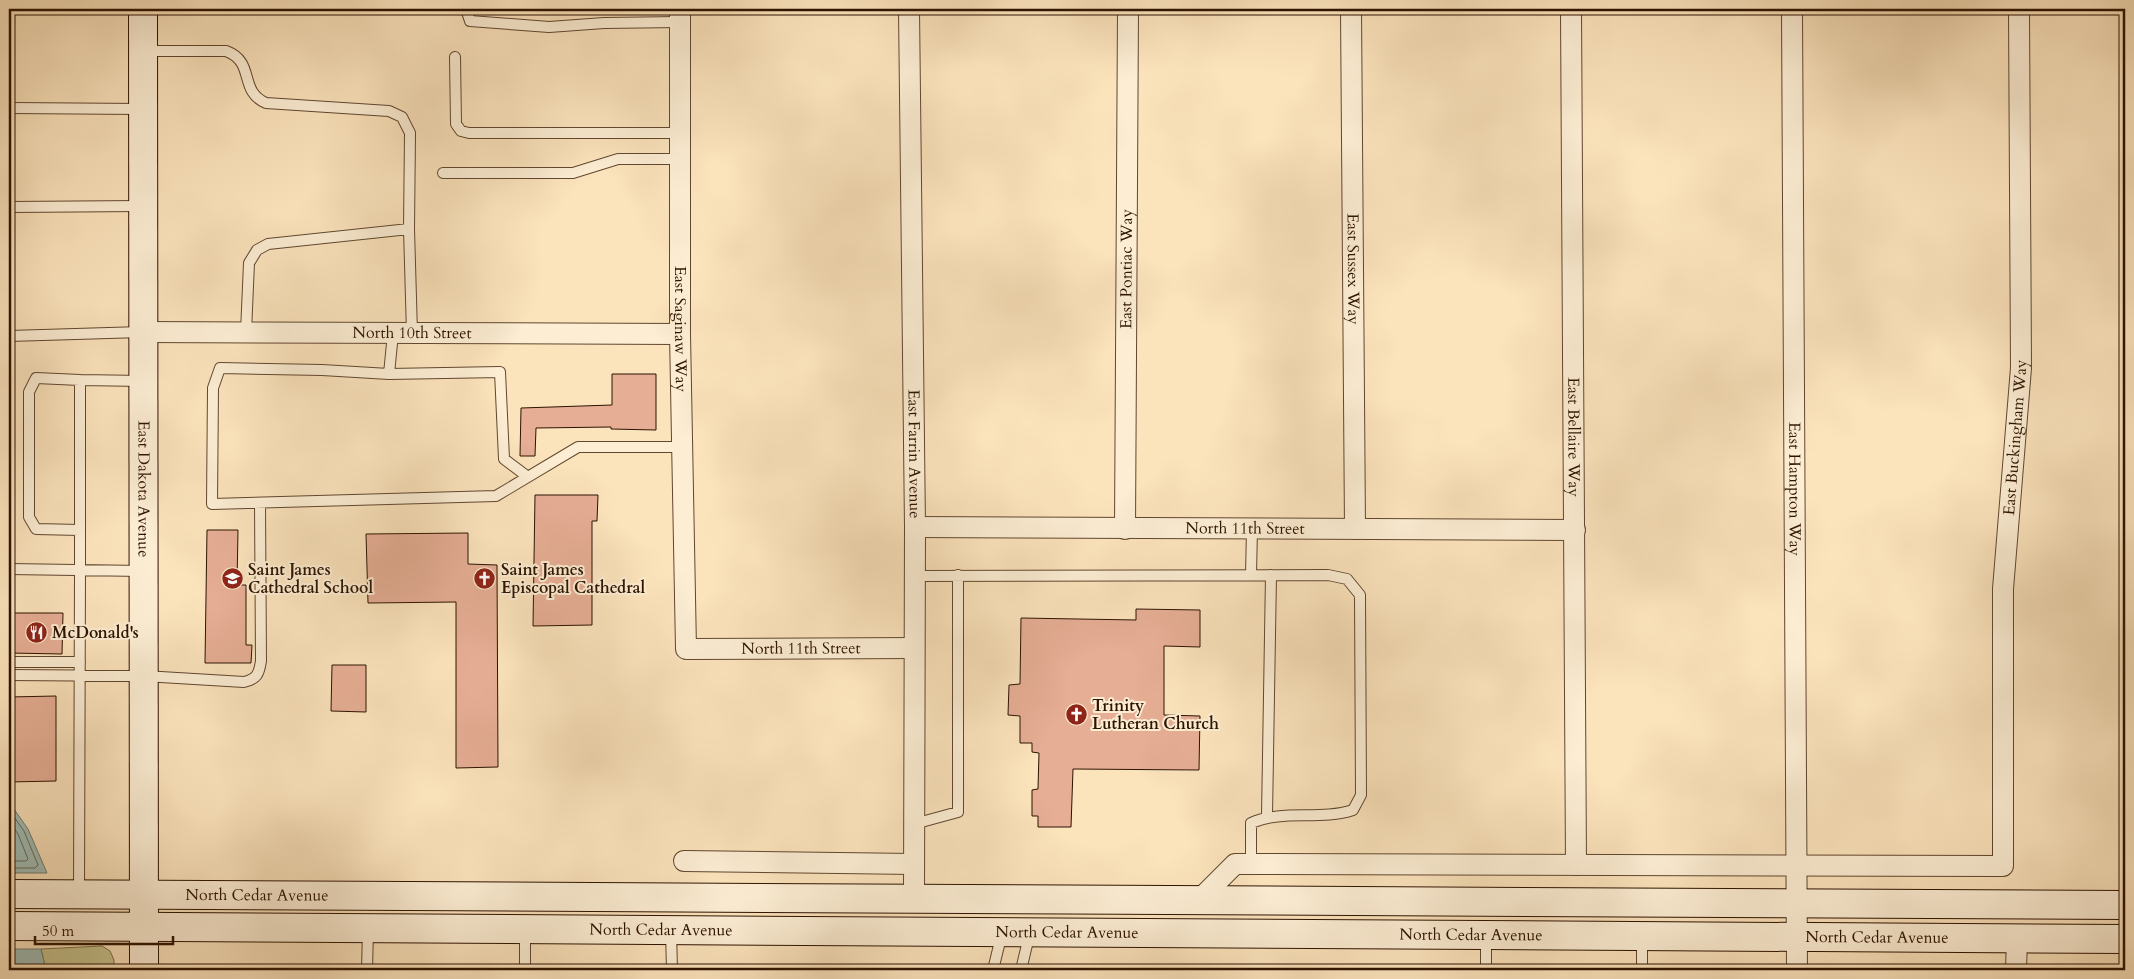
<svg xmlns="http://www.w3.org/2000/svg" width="2134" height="979" font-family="Cardo,serif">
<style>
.green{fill:#c5c28c;stroke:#796a46}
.water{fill:#9fbdb6;stroke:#71796d}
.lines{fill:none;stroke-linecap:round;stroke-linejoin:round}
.shore{stroke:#66685b;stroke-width:1}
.building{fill:#e6ae95;stroke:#2d1300}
.lane-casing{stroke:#60472f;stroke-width:12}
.street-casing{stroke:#60472f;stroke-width:22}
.secondary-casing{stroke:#2d1300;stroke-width:30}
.lane{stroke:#fcedd3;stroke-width:10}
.street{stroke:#fcedd3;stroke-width:20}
.secondary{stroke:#fcedd3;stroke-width:28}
.labels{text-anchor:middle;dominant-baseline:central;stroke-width:4;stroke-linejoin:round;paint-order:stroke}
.street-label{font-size:16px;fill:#2d1300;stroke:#fcedd3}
.poi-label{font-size:16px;font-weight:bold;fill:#2d1300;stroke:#fcedd3;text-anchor:start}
</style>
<rect width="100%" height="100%" fill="#fbe3bc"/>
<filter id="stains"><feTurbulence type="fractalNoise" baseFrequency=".004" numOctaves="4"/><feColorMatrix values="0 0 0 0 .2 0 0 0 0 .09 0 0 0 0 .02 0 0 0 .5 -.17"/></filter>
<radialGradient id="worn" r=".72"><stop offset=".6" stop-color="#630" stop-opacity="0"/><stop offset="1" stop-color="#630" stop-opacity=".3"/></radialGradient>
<path class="green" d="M102 946 110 951 114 960V970H46L41 949Z"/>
<path class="water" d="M9 802 28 829 47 873H9Z
M9 949H41L46 970H9Z"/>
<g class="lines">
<path class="shore" d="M9 810 24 831 38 865 35 868H9
M9 821 18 834 28 859 26 861H9"/>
</g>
<path class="building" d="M612 374H656V430L611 429V427L536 428 535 456H520L521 408 612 405Z
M535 495H598L597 521H592V625L533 626Z
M207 530H238L237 585H246V645H252L251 663H205Z
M468 533V564L497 565 498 767 456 768V602L368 603 366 534Z
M1136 609 1200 610V647L1164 646V715L1200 716 1199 770 1073 769 1071 827H1038V816H1032V790L1038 789 1039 753 1032 752V743H1020V716L1008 715 1009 685 1020 684 1021 618 1136 620Z
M9 613H63L62 654 9 653Z
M332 665H366V712L331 711Z
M56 696V781L9 782V697Z"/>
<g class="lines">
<defs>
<path id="lane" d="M466 9 470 21 549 27 604 23 680 22
M144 51H226C256 62 238 91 266 103L389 111 402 117 410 133 409 229 412 333
M455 57 456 124 461 131 469 133H680
M9 108 142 109
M443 173H573L618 159H680
M9 207 142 206
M246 332 249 263 257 250 268 244 409 229
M393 333 389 374 322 370 220 368 213 388 212 504 496 496 578 447H683
M9 336 142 332
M389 374 500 372 504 459 528 477
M80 380 143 381
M9 569 143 571
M1251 575 1252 529
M915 576 1328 575 1347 579 1360 595 1361 795 1353 810C1320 821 1283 809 1251 823V864
M9 662H80
M9 675 144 676 244 682C257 679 259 674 261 661L260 503
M1267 816 1271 575
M914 824 958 812V575
M79 893 80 570V380L36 378 29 392V517L36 529 80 530
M671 931 672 970
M1486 936V970
M1642 937V970
M367 970 368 929
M525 970V930
M993 970 1002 933
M1021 970 1030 932"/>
<g id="street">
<path id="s1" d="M680 9V334L686 649 914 648"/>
<path id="s2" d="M909 9 915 527 914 898"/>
<path id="s3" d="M1351 9 1355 529"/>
<path id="s4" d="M1571 9 1576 865"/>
<path id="s5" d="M1792 9 1797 970"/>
<path id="s6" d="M143 332 680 334"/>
<path id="s7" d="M915 527 1575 530"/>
<path id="s8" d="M1125 529 1128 9"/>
<path d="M684 861 914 864"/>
<path id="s9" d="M1199 900 1235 864 2003 866V589L2021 368 2019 9"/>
<path d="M2016 970 2017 938"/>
</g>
<g id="secondary">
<path id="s10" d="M143 9 144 970"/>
<path id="s11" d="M9 894 2125 905"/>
<path id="s12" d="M9 926 2125 939"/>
</g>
</defs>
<use href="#lane" class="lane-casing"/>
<use href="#street" class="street-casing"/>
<use href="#secondary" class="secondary-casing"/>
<use href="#lane" class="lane"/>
<use href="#street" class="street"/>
<use href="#secondary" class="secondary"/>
</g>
<defs>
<symbol id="school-disc" viewBox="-11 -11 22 22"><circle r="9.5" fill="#8f2418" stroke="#fcedd3"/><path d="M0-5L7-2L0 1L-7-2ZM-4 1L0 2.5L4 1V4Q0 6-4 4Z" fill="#fff"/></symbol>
<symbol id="church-disc" viewBox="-11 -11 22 22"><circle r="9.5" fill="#8f2418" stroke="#fcedd3"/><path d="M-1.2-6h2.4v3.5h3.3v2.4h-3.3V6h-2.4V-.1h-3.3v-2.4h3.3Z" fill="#fff"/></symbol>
<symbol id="restaurant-disc" viewBox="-11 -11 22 22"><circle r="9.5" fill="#8f2418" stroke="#fcedd3"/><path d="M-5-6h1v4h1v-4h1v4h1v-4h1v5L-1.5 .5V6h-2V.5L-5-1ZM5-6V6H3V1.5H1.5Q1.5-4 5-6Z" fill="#fff"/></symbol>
</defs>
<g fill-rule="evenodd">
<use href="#school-disc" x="220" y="566" width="25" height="25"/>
<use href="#church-disc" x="472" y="566" width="25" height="25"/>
<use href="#restaurant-disc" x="24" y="620" width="25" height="25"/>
<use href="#church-disc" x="1064" y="702" width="25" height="25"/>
</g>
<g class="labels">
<g class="street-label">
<text stroke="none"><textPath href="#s8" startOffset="260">East Pontiac Way</textPath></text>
<text stroke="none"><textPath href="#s3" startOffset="260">East Sussex Way</textPath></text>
<text stroke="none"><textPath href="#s1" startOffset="320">East Saginaw Way</textPath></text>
<text stroke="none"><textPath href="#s6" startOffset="269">North 10th Street</textPath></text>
<text stroke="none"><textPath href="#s4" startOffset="428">East Bellaire Way</textPath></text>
<text stroke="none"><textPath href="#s9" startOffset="1248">East Buckingham Way</textPath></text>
<text stroke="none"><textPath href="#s2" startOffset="445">East Farrin Avenue</textPath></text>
<text stroke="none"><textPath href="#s10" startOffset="480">East Dakota Avenue</textPath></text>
<text stroke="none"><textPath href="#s5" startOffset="480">East Hampton Way</textPath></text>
<text stroke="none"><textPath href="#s7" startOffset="330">North 11th Street</textPath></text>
<text stroke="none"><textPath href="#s1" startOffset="755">North 11th Street</textPath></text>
<text stroke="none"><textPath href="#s11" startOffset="248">North Cedar Avenue</textPath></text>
<text stroke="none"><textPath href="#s12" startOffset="652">North Cedar Avenue</textPath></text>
<text stroke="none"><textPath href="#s12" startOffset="1058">North Cedar Avenue</textPath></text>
<text stroke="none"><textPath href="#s12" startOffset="1462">North Cedar Avenue</textPath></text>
<text stroke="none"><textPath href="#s12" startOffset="1868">North Cedar Avenue</textPath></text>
</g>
<g class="poi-label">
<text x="248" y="570">Saint James<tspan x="248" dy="18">Cathedral School</tspan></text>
<text x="501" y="570">Saint James<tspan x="501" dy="18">Episcopal Cathedral</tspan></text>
<text x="52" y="633">McDonald's</text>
<text x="1092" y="706">Trinity<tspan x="1092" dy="18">Lutheran Church</tspan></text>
</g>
</g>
<rect width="2134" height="979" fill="none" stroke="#fbe3bc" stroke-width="30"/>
<rect x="10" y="10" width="2114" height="959" fill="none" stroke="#2d1300" stroke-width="2.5"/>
<rect x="15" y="15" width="2104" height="949" fill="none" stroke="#2d1300"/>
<path d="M35 936v8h138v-8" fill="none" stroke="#2d1300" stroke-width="2.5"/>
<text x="42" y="936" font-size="15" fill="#2d1300" stroke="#fcedd3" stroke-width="4" paint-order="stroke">50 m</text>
<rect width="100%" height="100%" filter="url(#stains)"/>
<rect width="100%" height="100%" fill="url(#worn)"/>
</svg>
